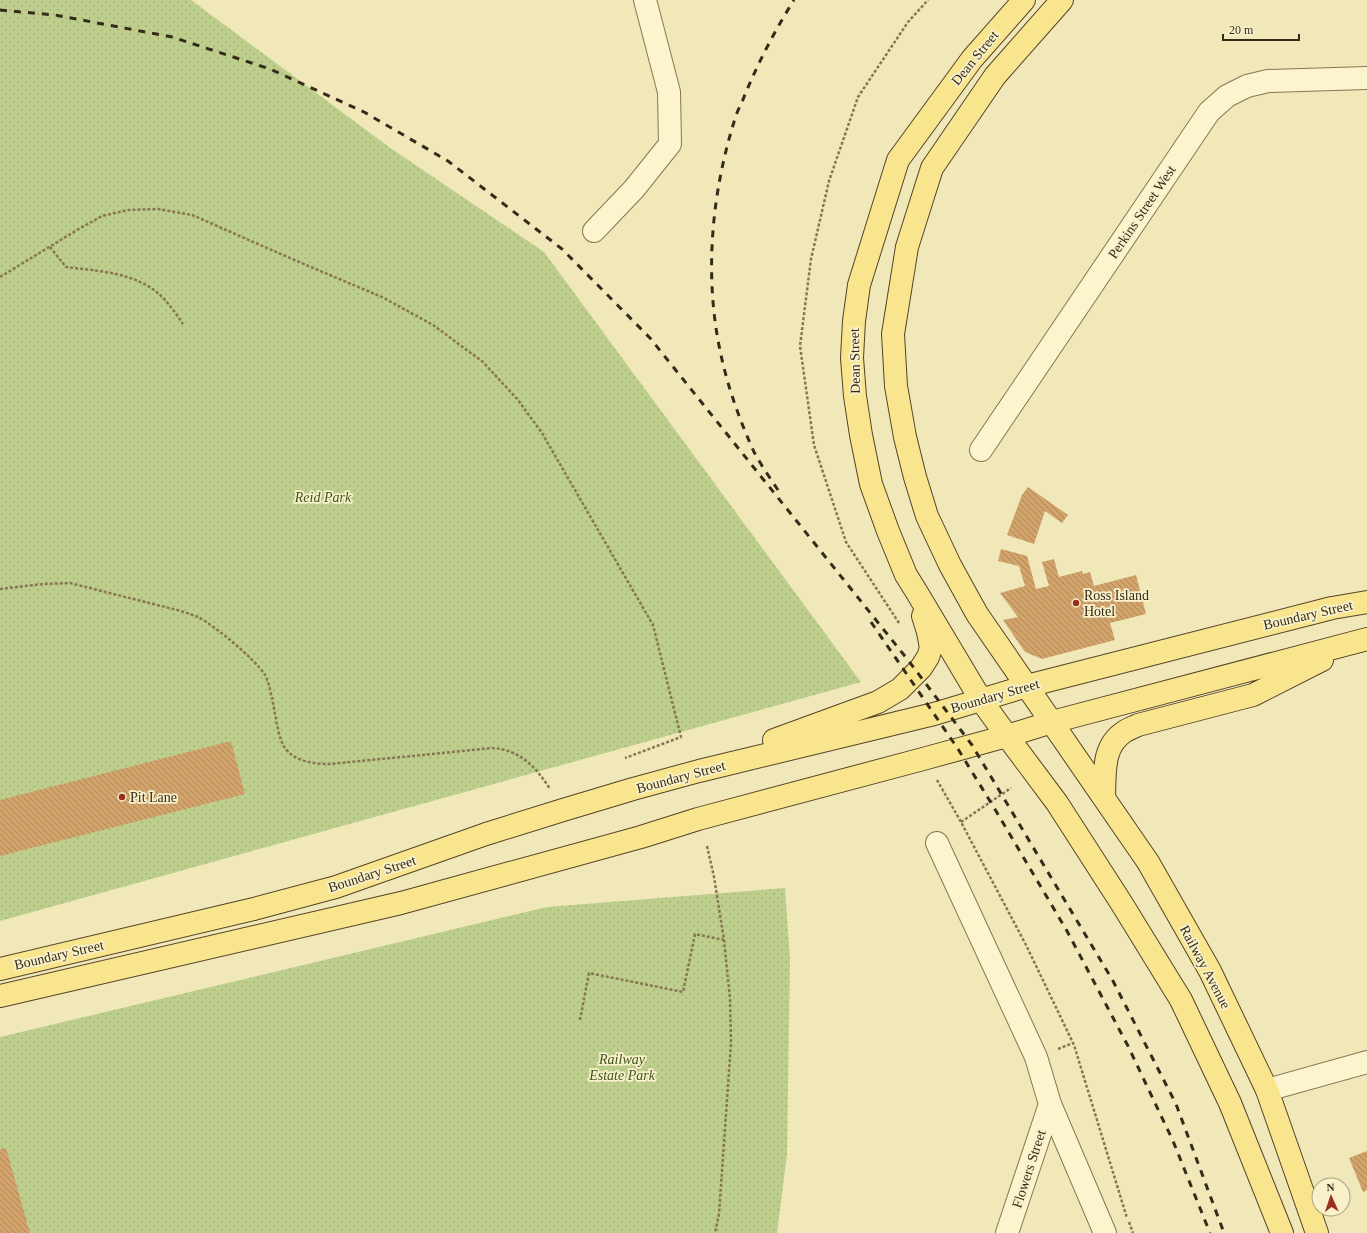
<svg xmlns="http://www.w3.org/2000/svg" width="1367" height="1233" font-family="'Times New Roman',serif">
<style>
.park{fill:url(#park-dots)}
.building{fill:url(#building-back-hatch)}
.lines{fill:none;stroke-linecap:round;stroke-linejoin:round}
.minor-casing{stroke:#887653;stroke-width:24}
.major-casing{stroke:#554328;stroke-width:24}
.path{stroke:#887653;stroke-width:2.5;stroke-dasharray:3 2;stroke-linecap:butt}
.minor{stroke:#fbf4cd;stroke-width:22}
.major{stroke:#f8e58d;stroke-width:22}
.rail{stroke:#362b19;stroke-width:3;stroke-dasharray:7 7;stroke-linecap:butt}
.poi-dot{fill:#9b2f1f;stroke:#f8f1ca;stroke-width:1.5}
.labels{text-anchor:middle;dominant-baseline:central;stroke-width:3.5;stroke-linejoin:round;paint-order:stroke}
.street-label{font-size:14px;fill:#362b19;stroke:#f8f1ca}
.park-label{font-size:14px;font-style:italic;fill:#3f541e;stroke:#f8f1ca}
.poi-label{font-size:14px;fill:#362b19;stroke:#f8f1ca;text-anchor:start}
</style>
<defs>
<pattern id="park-dots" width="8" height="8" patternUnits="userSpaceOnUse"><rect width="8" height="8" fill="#becf8d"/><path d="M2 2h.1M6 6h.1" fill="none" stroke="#a4b279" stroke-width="1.8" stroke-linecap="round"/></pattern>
<pattern id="building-back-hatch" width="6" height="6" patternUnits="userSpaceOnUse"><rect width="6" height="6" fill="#d2a46c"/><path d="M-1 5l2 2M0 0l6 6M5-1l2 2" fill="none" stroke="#ab8658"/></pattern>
</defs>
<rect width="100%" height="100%" fill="#f1e8ba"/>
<path class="park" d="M0 0H191L389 147 544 252 861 682 0 921Z
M785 888 790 959 787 1154 777 1233H0V1037L547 907Z"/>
<path class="building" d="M1028 487 1068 515 1062 523 1045 511 1034 544 1007 535 1022 495Z
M1001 549 1027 556 1036 589 1049 586 1042 562 1054 559 1059 577 1082 571 1083 574 1090 572 1094 586 1136 575 1146 614 1110 623 1115 640 1042 659 1025 652 1003 620 1018 617 1000 593 1025 586 1019 566 998 561Z
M231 741 245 794 0 856V800Z
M6 1148 30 1233H0V1149Z
M1367 1151V1190L1363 1192 1349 1158Z"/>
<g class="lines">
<defs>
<path id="minor" d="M594 231 634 189 670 144 669 92 645 0
M981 450 1209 112 1227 96 1247 86 1268 81 1367 78
M937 843 1036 1057 1050 1104 1105 1233
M1267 1090 1367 1062
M1007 1233 1050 1104"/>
<path id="major" d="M1024 0 972 59 898 160 859 285 854 321 852 358 855 396 861 435 871 484 888 531 906 575 916 591 981 700 1007 736 1057 803 1122 904 1181 1000 1230 1103 1282 1233
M1062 0 995 76 932 168 907 247 893 334 896 386 905 437 915 477 927 516 950 565 977 614 1148 862 1210 971 1267 1090 1317 1233
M774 740 878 702 900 689 921 668 928 657 931 648 928 632 923 616
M1104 797C1105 774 1102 746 1124 732 1128 729 1134 727 1138 725L1253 695 1322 660
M0 969 254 909 336 887 486 834 563 810 633 789 699 771 934 714 1027 686 1332 608 1367 602
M0 996 401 903 641 837 698 819 923 759 1007 736 1052 722 1367 639"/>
</defs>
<use href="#minor" class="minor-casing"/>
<use href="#major" class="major-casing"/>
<path class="path" d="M50 247 66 267C97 271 135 272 160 295 169 303 176 314 183 324
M0 277 77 230 102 216 128 210 158 209 192 215 299 262 382 297 433 325 483 362 518 400 542 433 653 625 681 737 625 758
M0 589 43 584 70 583 181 611C187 613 193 615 198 617 215 626 255 659 265 675 269 682 270 691 272 698 275 711 278 739 285 748 295 762 315 764 330 764L493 748C520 750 536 767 550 789
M899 623 846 542 814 445 800 346 811 259 829 181 858 97 908 22 928 0
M937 780 961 822 1026 945 1074 1045 1127 1218
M961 822 1011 788
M707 846 714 877 724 940 730 999 731 1043 719 1214 715 1233
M580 1020 589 973 683 992 695 934 724 940
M1058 1049 1073 1043
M1129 1222 1133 1233"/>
<use href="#minor" class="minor"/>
<use href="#major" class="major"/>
<path class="rail" d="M0 10 55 15 172 37 270 69 364 112 448 161 562 249 650 338 908 660 972 745 1113 981 1176 1104 1224 1233
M778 490C770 478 761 465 754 452 740 421 728 388 721 355 704 279 711 196 734 122 736 113 741 105 744 97 758 63 775 30 794 0
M871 622 958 749 996 811 1067 931 1128 1046 1173 1141 1210 1233"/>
</g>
<g class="poi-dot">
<circle cx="1076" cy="603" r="4"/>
<circle cx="122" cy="797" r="4"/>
</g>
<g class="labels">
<g class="street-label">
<text transform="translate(975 58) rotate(-51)">Dean Street</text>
<text transform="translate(1142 212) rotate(-56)">Perkins Street West</text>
<text transform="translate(855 361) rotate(-91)">Dean Street</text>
<text transform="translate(1308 615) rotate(-13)">Boundary Street</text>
<text transform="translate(995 696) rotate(-16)">Boundary Street</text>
<text transform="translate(681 777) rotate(-15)">Boundary Street</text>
<text transform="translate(372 874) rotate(-18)">Boundary Street</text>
<text transform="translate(59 955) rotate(-13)">Boundary Street</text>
<text transform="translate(1205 967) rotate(62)">Railway Avenue</text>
<text transform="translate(1029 1169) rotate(-72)">Flowers Street</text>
</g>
<g class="park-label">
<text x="323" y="497">Reid Park</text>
<text x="622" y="1059">Railway<tspan x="622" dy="16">Estate Park</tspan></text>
</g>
<g class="poi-label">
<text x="1084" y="595">Ross Island<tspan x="1084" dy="16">Hotel</tspan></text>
<text x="130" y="797">Pit Lane</text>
</g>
</g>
<g transform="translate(1331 1197) rotate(357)"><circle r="19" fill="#f8f1ca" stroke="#aaa283"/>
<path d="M0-3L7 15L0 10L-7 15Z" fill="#9b2f1f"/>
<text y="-6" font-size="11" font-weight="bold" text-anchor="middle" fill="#362b19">N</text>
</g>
<path d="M1223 34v6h76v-6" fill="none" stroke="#362b19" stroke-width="2"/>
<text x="1229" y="34" font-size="12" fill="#362b19" stroke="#f8f1ca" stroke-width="3" paint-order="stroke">20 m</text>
</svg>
